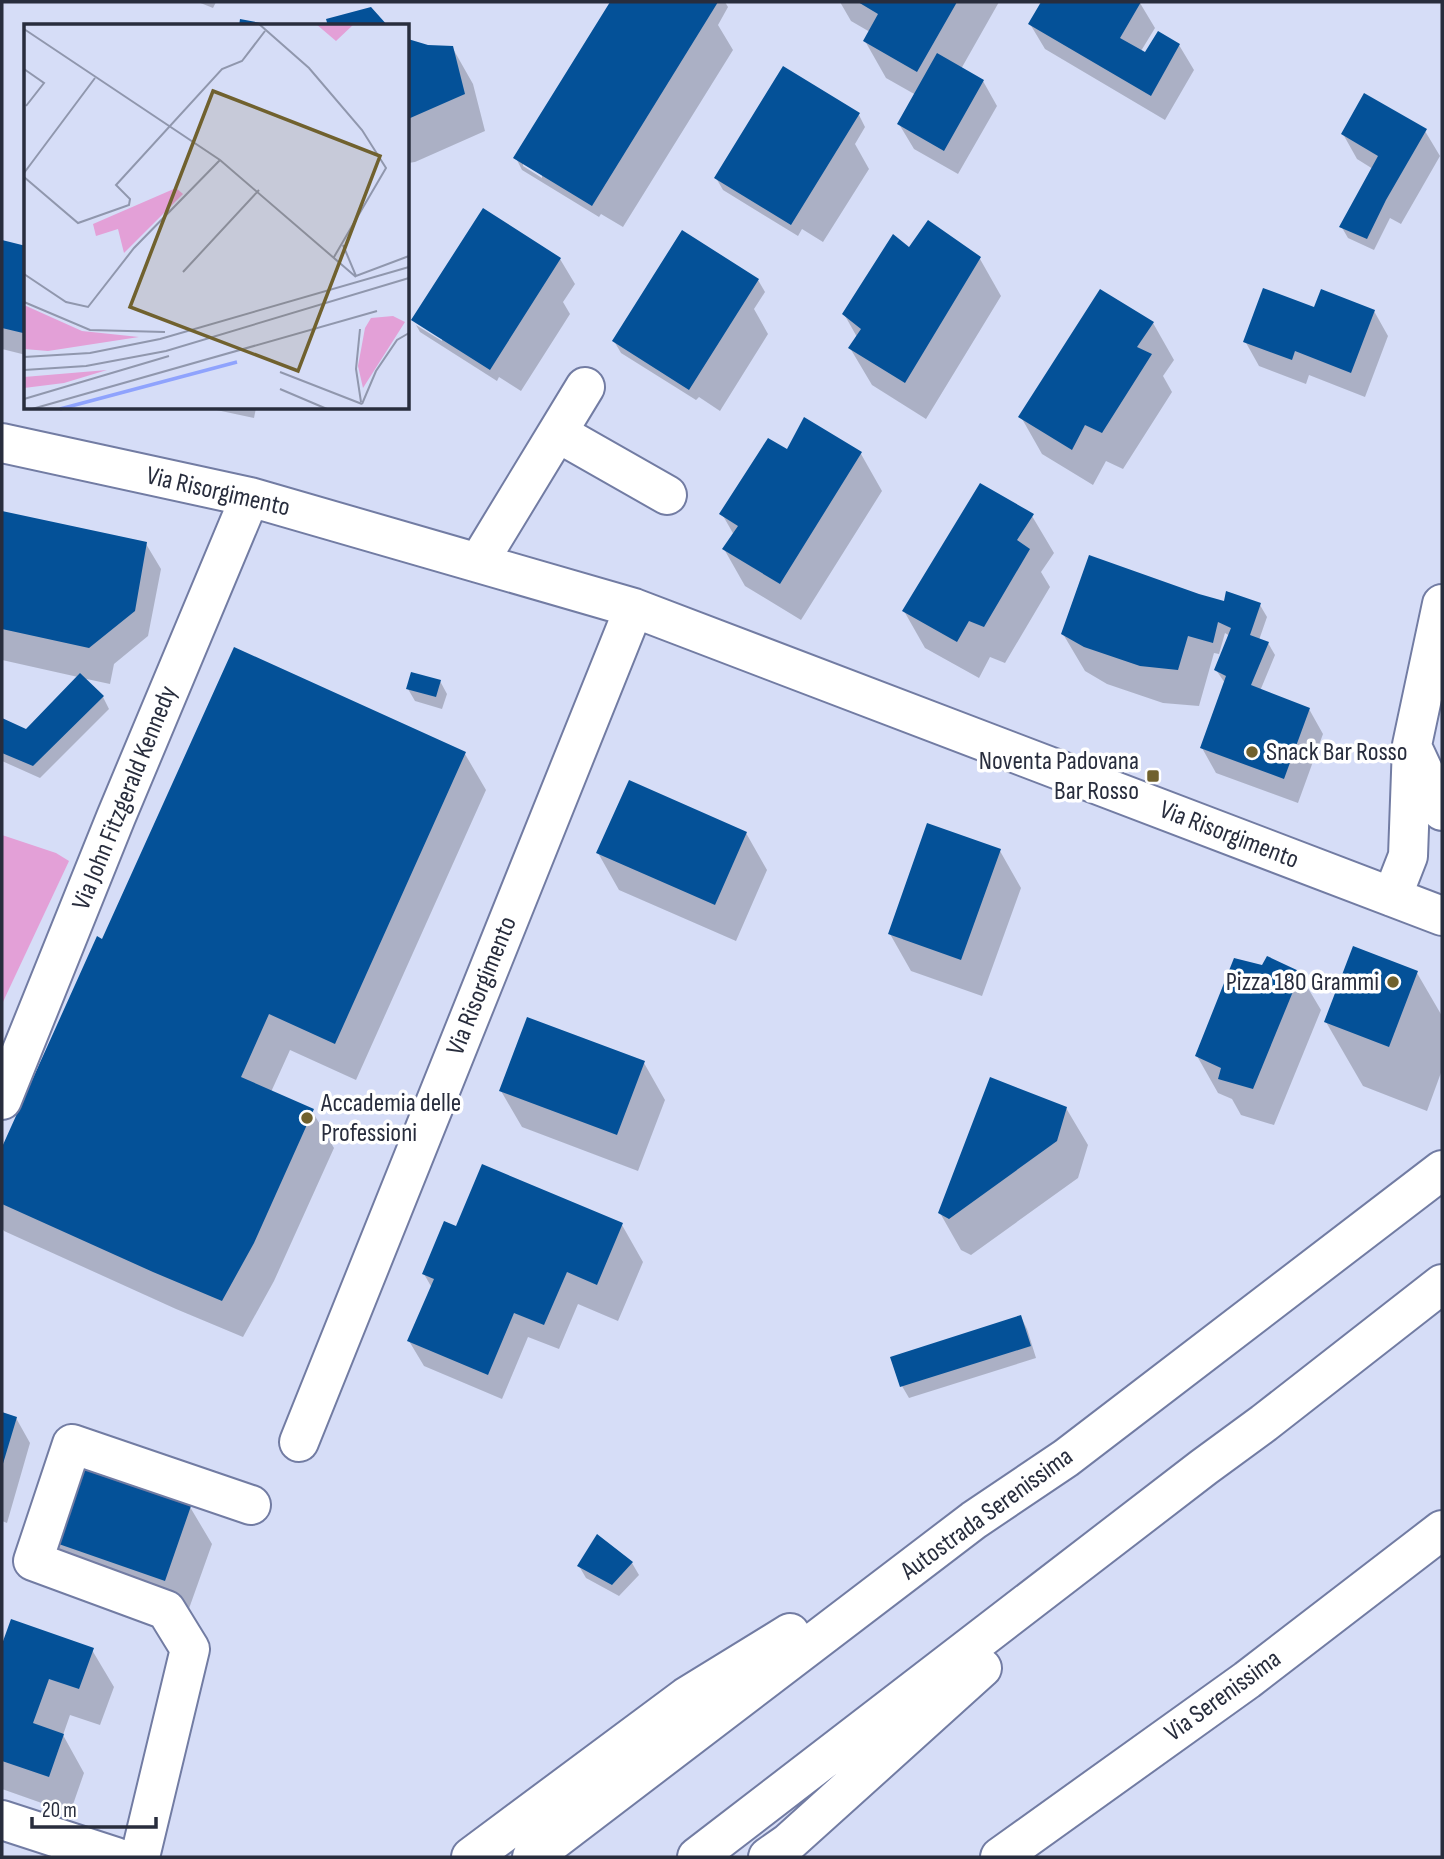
<svg xmlns="http://www.w3.org/2000/svg" width="1444" height="1859" font-family="'Sofia Sans Condensed',sans-serif">
<style>
.green{fill:#e3a0d7}
.shadow{fill:#0003;fill-rule:evenodd}
.building{fill:#045198}
.lines{fill:none;stroke-linecap:round;stroke-linejoin:round}
.minor-casing{stroke:#727ca3;stroke-width:42}
.highway-casing{stroke:#727ca3;stroke-width:42}
.minor{stroke:#fff;stroke-width:38}
.highway{stroke:#fff;stroke-width:38}
.poi-dot{fill:#70612e;stroke:#fff;stroke-width:2.5}
.labels{text-anchor:middle;dominant-baseline:central;stroke-width:7;stroke-linejoin:round;paint-order:stroke}
.street-label{font-size:26px;fill:#282d3d;stroke:#fff}
.poi-label{font-size:26px;fill:#282d3d;stroke:#fff;text-anchor:start}
.inset-river{fill:none;stroke:#8fa3fd;stroke-width:3.5}
.inset-road{fill:none;stroke:#9097ad;stroke-width:2}
.view{fill:#70612e;fill-opacity:0.15;stroke:#70612e;stroke-width:3.5}
.inset-edge{fill:none;stroke:#282d3d;stroke-width:3.5}
</style>
<rect width="100%" height="100%" fill="#d6ddf7"/>
<path class="green" d="M2 835 56 853 69 861 2 1004Z"/>
<path class="shadow" d="M198 2H216L213 8Z
M612 2H725L728 7 718 25 733 50 623 227 601 214 599 217 522 170 516 158ZM523 162 542 173V178L523 166Z
M840 2H999L961 69 983 81 997 106 958 174 914 149 899 124 916 95 886 78 865 41 870 32 851 21Z
M1043 2 1140 3 1155 28 1141 51 1146 54 1158 33 1179 45 1194 70 1165 120 1045 49 1030 24Z
M408 40 428 47H452L473 84 485 131 415 162 408 163Z
M859 115 865 127 855 144 869 169 823 242 802 229 798 236 723 190 716 178Z
M1425 131 1440 156 1401 224 1390 218 1374 250 1348 238 1341 226 1373 169 1357 159 1343 134Z
M483 210 560 259 575 284 563 302 570 314 521 391 499 377 497 381 420 332 416 325 442 341V337L416 321 415 322 413 320Z
M2 242 26 247V355L2 349Z
M910 250 980 259 1001 296 926 419 872 385 850 348 857 337 844 314Z
M758 280 765 292 754 309 768 334 720 411 699 397 696 400 621 353 614 341Z
M1315 309 1374 311 1388 336 1365 397 1309 375 1306 384 1259 366 1245 341Z
M1153 323 1174 360 1163 376 1172 392 1123 469 1106 461 1093 485 1042 454 1021 417Z
M207 408H256L254 418Z
M787 451 861 454 882 491 801 620 745 586 724 549 734 535 722 514Z
M2 513 146 544 161 569 148 636 114 664 110 684 82 678 103 697 109 709 40 778 2 761V720L27 731 78 677 2 660Z
M1032 516 1054 553 1041 572 1050 587 1005 663 990 657 979 678 925 648 904 611Z
M1225 603 1260 605 1267 617 1259 640 1268 643 1275 655 1260 691 1309 709 1323 734 1298 803 1216 773 1202 748 1225 683 1216 670 1230 636 1225 633 1219 654 1214 653 1199 706 1163 703 1107 684 1085 671 1063 634Z
M440 681 447 694 442 709 415 701 408 689Z
M465 754 486 790 356 1080 290 1050 271 1092 312 1111 334 1148 274 1281 243 1337 176 1309 4 1231 2 1228V1151L98 939 103 941Z
M746 833 767 870 736 941 619 890 598 853Z
M1000 851 1021 888 982 996 911 971 890 934Z
M1263 968 1299 973 1321 1010 1274 1125 1241 1115 1232 1099 1218 1093 1197 1056Z
M1417 973 1442 1016V1070L1427 1111 1363 1086 1326 1022Z
M644 1063 665 1100 638 1171 522 1127 501 1091Z
M1066 1108 1088 1145 1078 1178 971 1255 961 1250 940 1213Z
M622 1225 643 1262 618 1321 578 1304 559 1349 528 1337 502 1399 424 1366 409 1341 432 1288 424 1274 457 1228Z
M1021 1317 1027 1329 1036 1358 909 1398 902 1386Z
M2 1414 16 1418 30 1443 7 1523 2 1521Z
M190 1507 212 1544 186 1617 77 1579 55 1542Z
M632 1563 639 1575 619 1596 586 1578 579 1566Z
M12 1621 92 1650 114 1687 100 1725 70 1715 63 1735 84 1773 70 1813 2 1789V1649Z"/>
<path class="building" d="M610 2H718L592 206 513 158Z
M858 2H957L917 72 863 41 878 14Z
M1041 2H1141L1120 38 1145 52 1158 31 1180 44 1151 96 1028 24Z
M371 7 388 26H328L326 19Z
M240 19 272 25V26H239Z
M408 39 428 45 453 46 465 94 408 119Z
M937 53 984 80 944 151 897 124Z
M783 66 860 113 791 225 714 178Z
M1364 93 1427 129 1386 200 1367 239 1339 227 1378 156 1341 134Z
M483 208 561 258 490 370 411 320Z
M928 220 981 257 905 383 848 348 861 329 842 314 893 234 909 247Z
M682 230 759 279 689 390 612 341Z
M2 240 26 246V316L23 333 2 328Z
M1263 288 1314 307 1321 289 1375 310 1351 373 1295 351 1292 360 1243 342Z
M1100 289 1154 322 1137 347 1152 354 1102 433 1085 425 1072 450 1018 417Z
M804 417 862 452 780 584 722 549 738 526 719 514 768 438 787 449Z
M980 483 1034 514 1017 540 1030 549 984 627 969 621 957 642 902 611Z
M2 511 147 542 135 611 89 648 2 629Z
M1089 555 1199 594 1224 601 1226 591 1261 603 1250 635 1269 642 1251 685 1310 708 1284 779 1200 748 1226 676 1214 670 1231 628 1218 622 1213 643 1188 636 1178 670 1140 666 1084 647 1061 634Z
M234 647 466 752 335 1044 269 1014 241 1077 314 1109 254 1243 222 1301 153 1272 2 1204V1147L97 936 102 939Z
M411 672 441 680 436 697 406 689Z
M80 673 104 696 33 766 2 753V718L26 729Z
M629 780 747 832 715 905 596 853Z
M927 823 1001 849 961 960 888 934Z
M1353 946 1418 971 1389 1047 1324 1022Z
M1267 956 1301 972 1253 1089 1218 1079 1221 1068 1195 1056 1234 958 1262 965Z
M527 1017 645 1061 617 1135 499 1091Z
M990 1077 1067 1107 1057 1141 949 1219 938 1213Z
M482 1164 623 1223 597 1285 567 1272 544 1325 514 1313 488 1375 407 1341 434 1279 422 1274 444 1221 456 1226Z
M1021 1315 1031 1346 900 1387 890 1357Z
M2 1412 17 1417 2 1467Z
M80 1467 191 1506 165 1581 53 1542Z
M597 1534 633 1562 612 1585 577 1566Z
M11 1619 94 1648 79 1689 49 1679 33 1723 64 1734 49 1777 2 1761V1644Z"/>
<g class="lines">
<defs>
<path id="minor" d="M558 433 667 495
M2 443 250 497 634 608 1442 916
M478 563 585 387
M1415 753 1442 811
M1392 897 1408 856 1412 745 1442 604
M2 1100 116 817 250 497
M299 1442 634 608
M2 1820 116 1857
M140 1857 190 1649 166 1610 33 1561 72 1444 251 1505
M1000 1857 1247 1680 1442 1530"/>
<path id="highway" d="M471 1857 686 1697 790 1633
M532 1857 974 1520 1066 1458 1442 1170
M697 1857 1204 1467 1264 1423 1442 1284
M768 1857 788 1843 982 1668"/>
</defs>
<use href="#minor" class="minor-casing"/>
<use href="#highway" class="highway-casing"/>
<use href="#minor" class="minor"/>
<use href="#highway" class="highway"/>
</g>
<g class="poi-dot">
<circle cx="1252" cy="752" r="7"/>
<rect x="1146" y="769" width="14" height="14" rx="3.5"/>
<circle cx="1393" cy="982" r="7"/>
<circle cx="307" cy="1118" r="7"/>
</g>
<g class="labels">
<g class="street-label">
<text transform="translate(218 492) rotate(13)">Via Risorgimento</text>
<text transform="translate(125 798) rotate(-68)">Via John Fitzgerald Kennedy</text>
<text transform="translate(1229 835) rotate(21)">Via Risorgimento</text>
<text transform="translate(482 986) rotate(-68)">Via Risorgimento</text>
<text transform="translate(987 1514) rotate(-36)">Autostrada Serenissima</text>
<text transform="translate(1223 1696) rotate(-36)">Via Serenissima</text>
</g>
<g class="poi-label">
<text x="1266" y="752">Snack Bar Rosso</text>
<text x="1139" y="761" text-anchor="end">Noventa Padovana<tspan x="1139" dy="30">Bar Rosso</tspan></text>
<text x="1379" y="982" text-anchor="end">Pizza 180 Grammi</text>
<text x="321" y="1103">Accademia delle<tspan x="321" dy="30">Professioni</tspan></text>
</g>
</g>
<g transform="translate(24 24)">
<rect width="385" height="385" fill="#d6ddf7"/>
<path d="M292 0H330L312 17ZM152 164 159 170 100 229 94 205 72 212 69 200ZM0 281 58 307 115 313 24 327 0 325ZM369 292 381 298 339 364 334 342 341 304 347 294ZM83 346 40 359 0 364V353Z" fill="#e3a0d7"/>
<path class="inset-river" d="M36 385 213 338"/>
<path class="inset-road" d="M235 0 285 44 338 106 362 144 310 233M0 5 196 136 332 253M0 45 20 59 2 82M0 149 71 54M0 153 54 199 105 181 106 175 92 161 198 45 218 37 241 7M319 221 332 252 385 232M159 248 235 166M0 250 42 278 64 283 110 224 196 136M0 278 66 306 141 308M336 305 332 345 337 378M0 333 66 329 136 315 385 243M0 346 62 342 142 327 385 254M256 348 338 380M256 365 303 385M0 375 145 332M338 380 352 347 373 316 385 309M8 385 353 287"/>
<path class="view" d="M189 67 356 132 274 347 106 283Z"/>
<rect width="385" height="385" class="inset-edge"/>
</g>
<rect width="1444" height="1859" fill="none" stroke="#282d3d" stroke-width="7"/>
<path d="M32 1817v10h124v-10" fill="none" stroke="#282d3d" stroke-width="3.5"/>
<text x="42" y="1817" font-size="21" fill="#282d3d" stroke="#ffffff" stroke-width="5" paint-order="stroke">20 m</text>
</svg>
